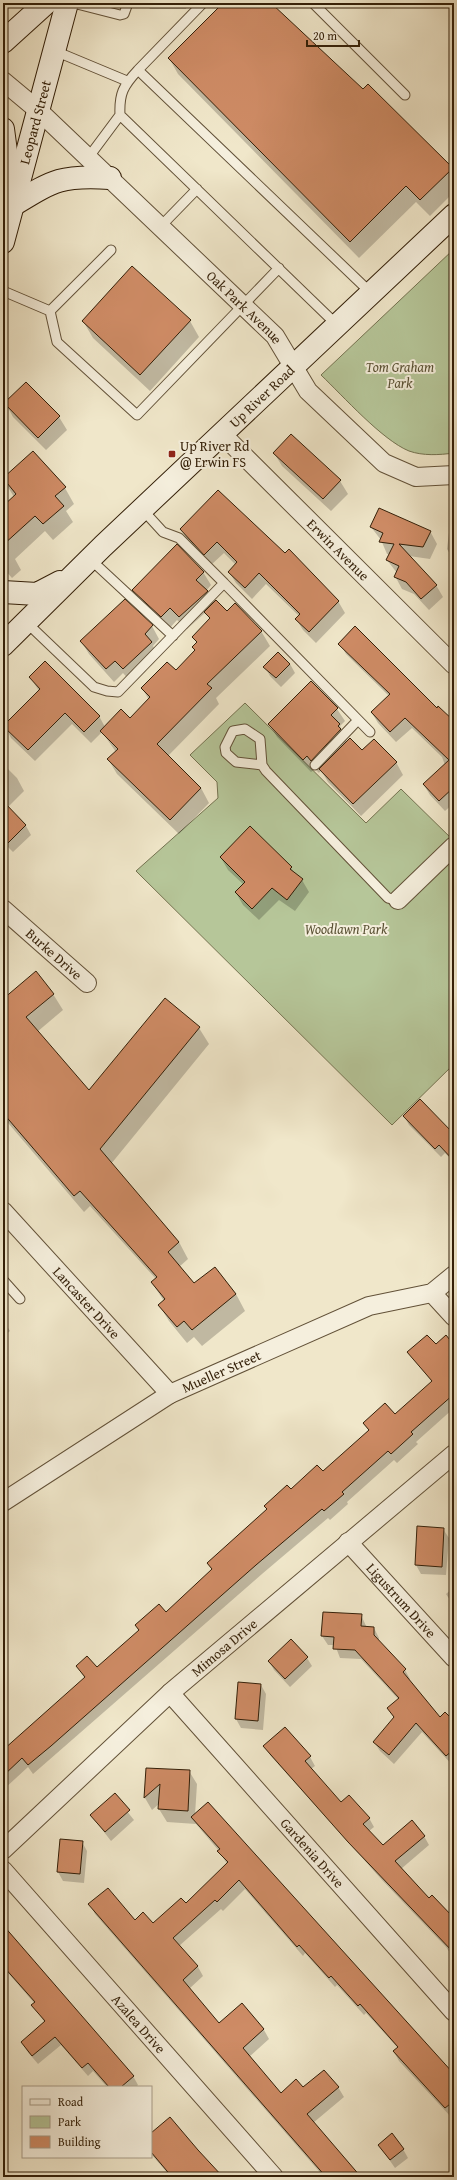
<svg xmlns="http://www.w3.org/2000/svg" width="457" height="2180" font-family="'Gentium Book Plus',serif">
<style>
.green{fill:#b6c699;stroke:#747250}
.shadow{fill:#0003}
.building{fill:#ce8b65;stroke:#331f08}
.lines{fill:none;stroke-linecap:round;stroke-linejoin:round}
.lane-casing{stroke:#625138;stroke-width:11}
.street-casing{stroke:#625138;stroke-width:20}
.secondary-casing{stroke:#331f08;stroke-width:24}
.lane{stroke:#f5efdd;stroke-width:9}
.street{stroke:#f5efdd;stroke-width:18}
.secondary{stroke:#f5efdd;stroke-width:22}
.poi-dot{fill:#8f2418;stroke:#f5efdd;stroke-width:1.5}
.labels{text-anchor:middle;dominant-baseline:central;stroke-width:4;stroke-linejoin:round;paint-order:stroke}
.street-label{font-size:14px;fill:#331f08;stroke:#f5efdd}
.park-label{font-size:14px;font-style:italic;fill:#5a5134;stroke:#f5efdd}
.poi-label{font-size:14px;fill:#331f08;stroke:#f5efdd;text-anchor:start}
</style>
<rect width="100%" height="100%" fill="#f0e7ca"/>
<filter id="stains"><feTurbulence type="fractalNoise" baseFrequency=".005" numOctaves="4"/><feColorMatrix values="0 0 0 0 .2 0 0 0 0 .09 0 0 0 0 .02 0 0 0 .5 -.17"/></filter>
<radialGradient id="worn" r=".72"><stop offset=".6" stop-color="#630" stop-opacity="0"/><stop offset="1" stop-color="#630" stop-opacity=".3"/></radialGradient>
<path class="green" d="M454 249V453C439 455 423 456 409 451 382 440 343 396 321 375Z
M245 703 366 823 401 789 454 841V1064L392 1125 136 871 218 798 217 782 190 755Z"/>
<path class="shadow" d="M146 3H187L186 9H150Z
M216 3H269L363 91 452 169 454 192 430 216 416 202 359 258 178 74 169 58 220 7Z
M447 3H454V10Z
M83 321H190L199 337 150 391 93 338Z
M26 383 59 417 67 430 46 450 13 417 6 404Z
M291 435 340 481 348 494 331 511 282 466 274 453Z
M33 453 65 488 74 504 66 511 73 522 53 540 45 531 15 559 21 570 12 578 3 568V507L14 497 3 479Z
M451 516 454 517V561L447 549Z
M371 527 430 531 437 544 430 559 409 556 436 585 443 597 429 610 414 594 402 589 395 576 397 573 387 560 390 554H387L381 540Z
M181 529 285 555 338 601 345 613 316 643 303 630 296 619 299 616 266 584 252 599 236 583 229 572 236 565 224 553 211 565 188 541Z
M203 572 211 585 206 591 214 604 261 631 270 646 216 698 219 704 168 756 201 788 209 803 179 834 117 774 108 759 116 752 102 732 91 743 72 724 35 761 11 738 5 726 39 691 30 677 99 716 105 727 130 719 149 700 142 688 176 672 195 651 193 647 197 643 193 637 210 620 206 612 187 629 177 620 169 629 141 603 134 590Z
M152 626 159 639 153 646 158 655 130 681 123 673 114 682 89 654 81 641Z
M340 644 454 723V803L445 811 430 795 424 785 445 765 442 757 412 728 396 742 378 723 372 713 389 696 346 654Z
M290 664 295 673 281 687 270 676 265 667Z
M337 709 345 721 340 726 347 742 362 752 396 762 403 775 361 816 328 782 321 770 319 773 315 769 311 772 277 737 269 724Z
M3 764 17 778 24 791 3 812Z
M14 814 26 826 31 835 13 852 3 842V824Z
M250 828 291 868 295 874 302 880 309 892 295 911 279 900 259 920 243 905 236 893 244 885 228 870 221 858Z
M53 994 63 1010 37 1032 89 1091 199 1028 209 1044 111 1164 179 1242 188 1259 179 1267 194 1285 236 1294 245 1311 202 1346 194 1337 187 1343 169 1321 159 1305 164 1301 152 1283 156 1279 90 1206 84 1212 3 1117V1001Z
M404 1116 454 1137V1163L445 1153 441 1157 409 1125Z
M3 1320 10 1331 3 1337Z
M435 1345 454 1346V1408L416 1442 418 1444 397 1463 394 1460 347 1502 348 1504 330 1520 328 1518 262 1574 33 1774 28 1767 3 1790V1751L85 1679 77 1666 97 1669 139 1632 136 1626 166 1613 212 1570 208 1563 267 1510 265 1506 323 1472 369 1431 364 1423 395 1416 432 1382 408 1352Z
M454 1500V1512L449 1504Z
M443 1529 449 1538 446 1575 421 1574 416 1565Z
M454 1587V1606L446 1594Z
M361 1615 367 1628H374L379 1638V1642L405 1670 410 1679 409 1680 440 1718 454 1723V1767L422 1732 394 1764 380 1751 374 1742 394 1718 389 1708 399 1700 361 1659 340 1658 335 1645H328L322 1636Z
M291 1641 307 1658 312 1666 290 1687 274 1670 269 1661Z
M261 1685 266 1694 263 1730 241 1728 236 1719Z
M285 1728 310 1757 315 1766 311 1769 341 1803 369 1818 374 1827 369 1831 383 1846 424 1836 429 1845 401 1869 429 1899 454 1920V1959L446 1947 382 1880 270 1755 265 1747Z
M147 1769 189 1771 197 1784 195 1815 454 2076V2115L451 2117 399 2061 394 2052 398 2048 366 2013 364 2015 337 1985 335 1987 305 1953 303 1956 245 1889 223 1911 221 1909 179 1946 198 1967 203 1976 189 1989 219 2025 241 2004 264 2030 269 2039 249 2057 280 2094 303 2089 338 2087 344 2097 313 2123 360 2177H324L95 1914 90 1905 135 1921 153 1924 186 1905 227 1864 219 1851 196 1824 167 1822 159 1809 160 1803 152 1810 145 1798Z
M114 1795 134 1820 111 1841 93 1818Z
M61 1840 82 1842 87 1851 84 1883 63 1881 58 1872Z
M3 1926 133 2076 138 2085 136 2087H107L93 2071 88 2076 61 2045 38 2064 27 2051 22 2042 45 2023 33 2005 35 2004 3 1967Z
M151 2135 222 2177H171L151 2154Z
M379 2145 403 2149 408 2158 395 2168Z"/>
<path class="building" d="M223 3H271L363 89 368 84 453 168 420 200 406 186 350 242 168 58Z
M132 266 191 320 140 375 82 321Z
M26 382 60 416 38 438 4 403Z
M291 434 341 480 323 499 273 453Z
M33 451 66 487 55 496 64 506 43 524 35 516 3 545V506L16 494 3 478Z
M218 490 285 553 289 549 339 601 309 632 295 619 300 614 259 573 245 588 228 572 237 562 217 542 204 555 180 529Z
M379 508 431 531 423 547 399 544 437 585 421 599 406 582 394 577 399 566 386 560 394 544 379 542 383 533 370 527Z
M177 544 204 572 196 580 208 591 179 617 170 608 161 617 132 590Z
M125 599 153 625 145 634 152 642 123 669 115 661 106 669 80 641Z
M216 600 227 611 235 603 262 631 207 684 212 688 157 744 201 788 170 820 107 759 118 749 100 731 121 709 130 718 150 697 141 688 167 662 176 670 195 650 192 647 197 642 192 637 210 618 204 612Z
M355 626 437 708 438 706 454 721V787L439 801 423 784 449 760 405 718 390 732 371 712 390 694 338 644Z
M278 652 290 664 276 678 263 667Z
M45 661 100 716 84 732 65 713 28 750 3 726 40 689 29 677Z
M311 681 338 708 331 715 340 724 338 726 341 729 311 761 307 756 303 760 268 724Z
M350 738 362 750 374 739 397 762 353 804 319 769Z
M3 801 26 825 3 848Z
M250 826 292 867 290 869 303 879 287 900 272 888 252 909 235 892 245 882 220 857Z
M36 971 54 994 26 1017 89 1090 165 998 200 1027 100 1149 179 1242 168 1252 194 1283 215 1267 236 1294 192 1330 184 1321 177 1327 158 1305 165 1299 151 1282 157 1277 80 1191 74 1196 3 1113V999Z
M420 1099 454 1134V1161L439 1145 435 1149 403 1116Z
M427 1335 436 1344 446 1335 454 1345V1394L411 1432 413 1434 391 1454 388 1451 342 1492 344 1494 324 1511 322 1509 256 1565 51 1746 28 1765 22 1758 3 1776V1750L85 1677 76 1666 87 1656 97 1667 139 1630 135 1625 159 1604 166 1612 212 1569 207 1563 267 1509 264 1506 287 1485 291 1489 317 1465 323 1471 369 1430 363 1423 385 1403 395 1414 432 1381 407 1352Z
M417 1526 444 1528 442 1567 415 1565Z
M323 1612 362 1614 361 1626 374 1627V1635L406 1669 403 1672 440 1717 445 1712 454 1721V1749L446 1756 416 1723 389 1755 373 1742 394 1717 387 1708 399 1698 355 1650 333 1649 334 1637 321 1636Z
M291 1639 308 1657 285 1679 268 1661Z
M238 1682 261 1684 258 1721 235 1719Z
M285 1727 311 1756 305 1761 341 1802 349 1795 370 1818 363 1824 383 1845 412 1820 425 1836 395 1861 429 1898 432 1895 454 1918V1953L348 1842 263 1746Z
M146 1768 190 1770 188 1811 158 1809 160 1784 144 1798Z
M115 1793 130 1810 105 1832 90 1815Z
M208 1802 454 2074V2101L445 2108 393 2051 398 2047 360 2004 358 2006 331 1976 329 1978 299 1945 297 1947 239 1880 217 1902 215 1900 173 1938 198 1966 183 1980 219 2023 242 2003 264 2029 243 2048 281 2093 296 2079 303 2087 324 2070 339 2087 307 2114 361 2177H326L88 1904 108 1888 135 1920 143 1912 153 1923 181 1898 186 1903 228 1862 217 1851 220 1849 191 1817Z
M60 1839 83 1841 80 1874 57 1872Z
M3 1925 134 2076 121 2087H109L88 2063 82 2068 55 2037 32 2056 21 2042 45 2021 31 2005 35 2002 3 1966Z
M170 2117 198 2150 223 2177H172L151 2152V2133Z
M392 2133 404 2149 390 2160 378 2145Z"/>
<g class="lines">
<defs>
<path id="lane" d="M73 3 120 15 124 14 128 3
M203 3 138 70 371 293
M313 3 405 95
M55 51 127 81
M120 115C119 94 123 86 138 70
M88 158 120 115 337 325
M160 227 197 189
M3 291 50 311 57 342 137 415 279 268
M50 311 111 250
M90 559 173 636
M224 583 370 732
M26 622 94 687 107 691 118 692 224 583 179 538 163 532 142 509
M262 765 236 762 226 753 225 747 233 731 245 729 260 739 262 765 266 771 388 898 398 900
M315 765 358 720
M3 1280 20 1299"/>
<g id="street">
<path id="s1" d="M3 81 39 111 275 336 308 391 384 463 416 477 454 475"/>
<path id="s2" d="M222 434 454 665"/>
<path d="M398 900 454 846"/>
<path id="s3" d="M3 909 87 983"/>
<path id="s4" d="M3 1211 170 1394"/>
<path d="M432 1293 454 1317"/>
<path id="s5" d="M3 1502 170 1394 369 1306 432 1293 454 1275"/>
<path id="s6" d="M348 1542 454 1658"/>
<path id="s7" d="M170 1693 454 2012"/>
<path id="s8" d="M3 1850 170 1693 454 1454"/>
<path id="s9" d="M3 1870 274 2177"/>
</g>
<g id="secondary">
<path d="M3 42 46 3"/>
<path d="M3 129 13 205C54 180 61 175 110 178"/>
<path id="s10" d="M3 242 67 3"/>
<path d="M3 592 37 594 60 582"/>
<path id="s11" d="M3 645 103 546 454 215"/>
</g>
</defs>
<use href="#lane" class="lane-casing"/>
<use href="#street" class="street-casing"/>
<use href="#secondary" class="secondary-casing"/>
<use href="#lane" class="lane"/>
<use href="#street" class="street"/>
<use href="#secondary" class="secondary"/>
</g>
<rect class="poi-dot" x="168" y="450" width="8" height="8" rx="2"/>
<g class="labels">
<g class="street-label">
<text stroke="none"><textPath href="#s10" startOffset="124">Leopard Street</textPath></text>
<text stroke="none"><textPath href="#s1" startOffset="331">Oak Park Avenue</textPath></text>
<text stroke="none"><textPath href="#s11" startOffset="359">Up River Road</textPath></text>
<text stroke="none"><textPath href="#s2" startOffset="164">Erwin Avenue</textPath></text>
<text stroke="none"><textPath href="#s3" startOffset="68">Burke Drive</textPath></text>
<text stroke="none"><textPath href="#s4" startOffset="124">Lancaster Drive</textPath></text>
<text stroke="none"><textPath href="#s5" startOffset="255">Mueller Street</textPath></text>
<text stroke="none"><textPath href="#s6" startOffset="79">Ligustrum Drive</textPath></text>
<text stroke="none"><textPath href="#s8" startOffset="300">Mimosa Drive</textPath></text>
<text stroke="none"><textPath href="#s7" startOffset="214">Gardenia Drive</textPath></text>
<text stroke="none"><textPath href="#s9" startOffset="205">Azalea Drive</textPath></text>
</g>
<g class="park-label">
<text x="400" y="367">Tom Graham<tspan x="400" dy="16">Park</tspan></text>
<text x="346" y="929">Woodlawn Park</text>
</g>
<g class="poi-label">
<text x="180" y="446">Up River Rd<tspan x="180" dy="16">@ Erwin FS</tspan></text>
</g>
</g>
<rect width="457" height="2180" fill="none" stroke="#f0e7ca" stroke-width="16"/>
<rect x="4" y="4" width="449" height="2172" fill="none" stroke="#331f08" stroke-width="2"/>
<rect x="8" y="8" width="441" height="2164" fill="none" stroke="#331f08"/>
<rect x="22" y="2086" width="130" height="72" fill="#f5efdd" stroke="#a79c88"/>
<rect x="30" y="2099" width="20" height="6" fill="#f5efdd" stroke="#a79c88"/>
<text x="58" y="2106" font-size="12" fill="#331f08">Road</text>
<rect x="30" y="2116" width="20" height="12" fill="#b6c699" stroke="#a79c88"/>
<text x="58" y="2126" font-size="12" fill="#331f08">Park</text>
<rect x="30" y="2136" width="20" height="12" fill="#ce8b65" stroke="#a79c88"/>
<text x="58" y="2146" font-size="12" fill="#331f08">Building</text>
<path d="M307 40v6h52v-6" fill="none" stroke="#331f08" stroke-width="2"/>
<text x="313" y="40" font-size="12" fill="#331f08" stroke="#f5efdd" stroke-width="3" paint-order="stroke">20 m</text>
<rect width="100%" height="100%" filter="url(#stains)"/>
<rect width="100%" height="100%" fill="url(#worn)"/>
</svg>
